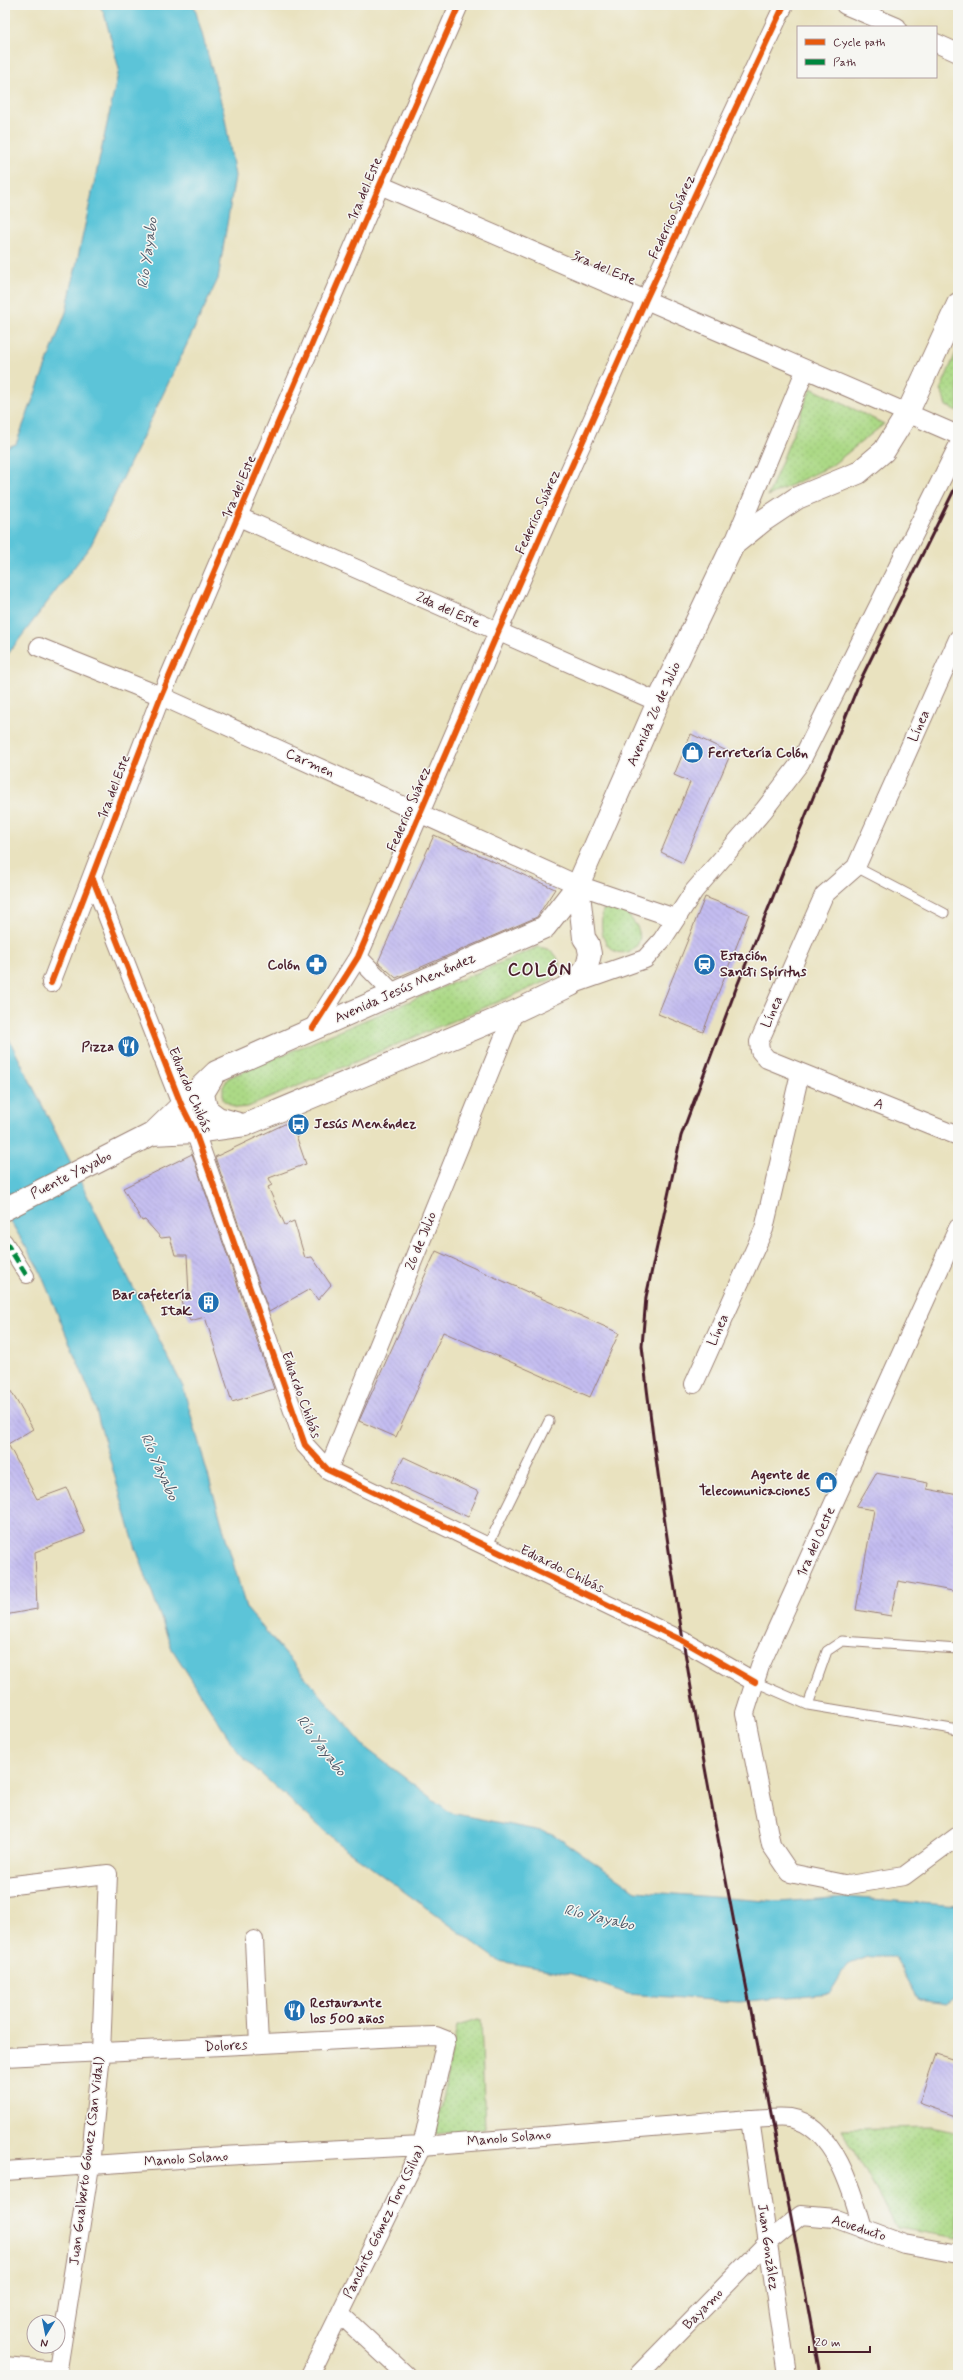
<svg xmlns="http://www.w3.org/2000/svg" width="963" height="2380" font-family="Mynerve,sans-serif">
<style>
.park{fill:url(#park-dots);stroke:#7b7c58}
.water{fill:#5cc4d8;stroke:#537282}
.building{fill:url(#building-back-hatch)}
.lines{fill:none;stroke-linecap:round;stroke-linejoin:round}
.service-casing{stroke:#9a8075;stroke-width:11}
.pedestrian-casing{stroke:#9a8075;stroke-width:16}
.minor-casing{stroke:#9a8075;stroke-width:20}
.secondary-casing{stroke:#9a8075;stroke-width:24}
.service{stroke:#fff;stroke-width:9}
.pedestrian{stroke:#fff;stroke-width:14}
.minor{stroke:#fff;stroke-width:18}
.secondary{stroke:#fff;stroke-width:22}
.rail{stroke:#4a1f2b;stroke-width:3}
.quiet{stroke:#00873e;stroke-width:5;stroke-dasharray:10 5;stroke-linecap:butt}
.cycleway-casing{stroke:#f6f6f2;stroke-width:8}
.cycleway{stroke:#e8590c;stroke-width:6}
.labels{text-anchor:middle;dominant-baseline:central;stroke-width:3;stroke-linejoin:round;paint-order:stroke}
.street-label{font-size:14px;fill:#4a1f2b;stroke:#f6f6f2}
.poi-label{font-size:14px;font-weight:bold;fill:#4a1f2b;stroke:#f6f6f2;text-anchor:start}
.water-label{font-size:15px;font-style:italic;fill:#505968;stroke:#f6f6f2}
.district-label{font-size:18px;font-weight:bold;letter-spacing:1px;fill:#4a1f2b;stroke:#f6f6f2}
</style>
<defs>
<pattern id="park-dots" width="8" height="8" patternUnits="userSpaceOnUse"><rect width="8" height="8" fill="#acd986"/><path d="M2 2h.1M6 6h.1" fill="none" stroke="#96ba74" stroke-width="1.8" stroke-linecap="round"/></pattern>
<pattern id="building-back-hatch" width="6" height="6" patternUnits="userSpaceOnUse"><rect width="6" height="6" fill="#c3bcf0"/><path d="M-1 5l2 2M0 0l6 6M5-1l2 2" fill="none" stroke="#a9a1ce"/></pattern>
</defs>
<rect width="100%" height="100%" fill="#f6f6f2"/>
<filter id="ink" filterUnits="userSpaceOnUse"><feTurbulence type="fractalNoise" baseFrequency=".025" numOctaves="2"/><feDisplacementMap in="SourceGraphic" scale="8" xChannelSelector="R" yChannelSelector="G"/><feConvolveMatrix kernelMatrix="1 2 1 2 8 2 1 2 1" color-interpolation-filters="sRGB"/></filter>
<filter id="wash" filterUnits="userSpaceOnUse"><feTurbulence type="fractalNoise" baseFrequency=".012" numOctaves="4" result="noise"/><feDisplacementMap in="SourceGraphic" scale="16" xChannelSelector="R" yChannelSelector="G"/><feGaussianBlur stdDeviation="0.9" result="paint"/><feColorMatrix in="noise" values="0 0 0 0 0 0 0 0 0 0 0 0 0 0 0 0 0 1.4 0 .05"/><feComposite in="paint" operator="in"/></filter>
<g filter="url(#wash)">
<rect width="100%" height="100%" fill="#e9e2bf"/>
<path class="park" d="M958 348V411L946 406 941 388Z
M811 388 884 424 831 466 768 496Z
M612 905C622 909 626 912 633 921 661 955 591 975 603 910Z
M538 947C552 949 557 953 560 966L552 979 248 1107 236 1108 223 1100V1087L228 1078Z
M481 2019 485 2129 435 2134 457 2026Z
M932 2127 958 2133V2238L897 2228 842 2129Z"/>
<path class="water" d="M99 5H194L224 113 235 176 218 279 91 545 5 658V448L16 444 66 312 119 69 104 13Z
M5 1031 183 1387 246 1608 367 1749 451 1813 551 1833 636 1891 778 1902 846 1897 958 1906V1996L946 2004 919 2000 895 1957H868L847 1965 830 1993 739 2002 628 1994 572 1974 499 1961 339 1844 239 1754 172 1649 134 1543 92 1397 39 1269 5 1212Z"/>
<g id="blocks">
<path class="building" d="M691 734 731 753 683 863 661 852 690 782 674 775Z
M434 835 555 889 537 917 396 978 378 962Z
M705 897 749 914 703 1032 658 1014Z
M291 1121 306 1164 269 1178 272 1185 268 1187 285 1225 294 1221 305 1258 312 1257 331 1285 318 1300 310 1289 269 1312 215 1157Z
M192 1154 274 1389 232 1402 205 1317 190 1321 180 1299 189 1295 187 1255H175L170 1237 161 1238 145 1220 142 1221 123 1188Z
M436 1251 619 1333 590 1397 443 1332 396 1437 359 1421Z
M5 1381 33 1429 8 1444 37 1499 67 1488 85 1533 35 1552 37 1609 5 1615Z
M404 1457 479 1492 468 1517 391 1482Z
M876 1473 928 1483 927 1489 958 1495V1592L898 1581 891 1616 856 1610 874 1510 856 1507Z
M936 2054 958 2061V2117L919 2103Z"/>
</g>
</g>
<g filter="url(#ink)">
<use href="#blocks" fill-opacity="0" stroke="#9a8075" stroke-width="1"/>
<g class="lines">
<defs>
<path id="service" d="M856 867 944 913
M487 1547 549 1421
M755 1682 808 1705 958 1730
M808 1705 827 1651 842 1641 958 1649"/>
<path id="pedestrian" d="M5 1241 27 1276"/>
<path id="minor" d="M845 5 897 27
M936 43 958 53
M380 185 958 435
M239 517 658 702
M733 545 805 371
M958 639 856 867 824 895 759 1042 760 1051 767 1059 958 1136
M39 647 161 696 578 885 675 918
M92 877 181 1104 195 1132 305 1445 328 1470 683 1641 755 1682
M358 957 393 993
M51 983 161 696 380 185 459 5
M571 985 645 959 662 940 694 891 764 810 800 763 958 446
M313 1028 358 957 498 632 646 299 784 5
M958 1228 760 1666 745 1713 771 1845 790 1873 849 1885 904 1876 958 1836
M694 1384 764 1229 800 1073
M328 1470 514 1012
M5 1886 108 1874 101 2053 90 2166 57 2375
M254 1940 259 2044
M5 2057 400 2037 436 2036 446 2040 422 2146 310 2375
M750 2119 787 2375
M5 2171 223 2156 422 2146 750 2119C762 2119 777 2116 790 2118 834 2125 853 2193 863 2229
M340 2314 406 2375
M5 2366 57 2371
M638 2375 768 2242 801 2215 834 2218 904 2244 958 2254"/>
<path id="secondary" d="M212 1078 203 1093 206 1109 218 1118 239 1124
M152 1134 195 1132 245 1125 514 1012 571 985 587 967 590 954 588 944 584 938 578 885
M5 1209 152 1134 216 1072 545 927 578 885 658 702 733 545 764 520 797 498 858 473 884 451 907 414 958 304"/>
</defs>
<use href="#service" class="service-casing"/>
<use href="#pedestrian" class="pedestrian-casing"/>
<use href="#minor" class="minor-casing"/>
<use href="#secondary" class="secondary-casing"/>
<use href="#service" class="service"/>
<use href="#pedestrian" class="pedestrian"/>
<use href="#minor" class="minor"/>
<use href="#secondary" class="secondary"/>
<path class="rail" d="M820 2375C791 2208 756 2041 725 1875 691 1699 662 1523 642 1346L646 1297 681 1136 737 986 860 681 958 482"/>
<path class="quiet" d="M5 1241 27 1276"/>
<defs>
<path id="cycleway" d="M92 877 181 1104 195 1132 305 1445 328 1470 683 1641 755 1682
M51 983 161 696 380 185 459 5
M313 1028 358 957 498 632 646 299 784 5"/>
</defs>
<use href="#cycleway" class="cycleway-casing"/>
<use href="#cycleway" class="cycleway"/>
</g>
</g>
<defs>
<symbol id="shop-disc" viewBox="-11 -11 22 22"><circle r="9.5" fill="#1f6fb2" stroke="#f6f6f2"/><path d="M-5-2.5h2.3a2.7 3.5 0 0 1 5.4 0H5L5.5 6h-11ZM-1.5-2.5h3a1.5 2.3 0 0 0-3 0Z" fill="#fff"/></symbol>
<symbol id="station-disc" viewBox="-11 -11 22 22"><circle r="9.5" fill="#1f6fb2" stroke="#f6f6f2"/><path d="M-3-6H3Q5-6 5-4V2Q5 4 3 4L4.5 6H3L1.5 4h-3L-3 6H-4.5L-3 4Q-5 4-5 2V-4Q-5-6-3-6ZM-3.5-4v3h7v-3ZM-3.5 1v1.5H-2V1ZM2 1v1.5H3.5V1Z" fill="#fff"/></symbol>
<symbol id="pharmacy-disc" viewBox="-11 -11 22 22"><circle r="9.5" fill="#1f6fb2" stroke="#f6f6f2"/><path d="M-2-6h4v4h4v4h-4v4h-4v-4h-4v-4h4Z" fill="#fff"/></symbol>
<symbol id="restaurant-disc" viewBox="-11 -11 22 22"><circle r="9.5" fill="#1f6fb2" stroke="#f6f6f2"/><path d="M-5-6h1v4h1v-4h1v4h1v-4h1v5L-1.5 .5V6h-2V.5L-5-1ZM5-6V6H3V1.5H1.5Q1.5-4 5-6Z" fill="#fff"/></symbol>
<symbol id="bus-disc" viewBox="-11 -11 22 22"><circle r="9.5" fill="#1f6fb2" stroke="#f6f6f2"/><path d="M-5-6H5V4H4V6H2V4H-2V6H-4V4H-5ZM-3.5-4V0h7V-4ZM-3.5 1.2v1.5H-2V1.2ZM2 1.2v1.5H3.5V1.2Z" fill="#fff"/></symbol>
<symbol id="building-disc" viewBox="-11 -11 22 22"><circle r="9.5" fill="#1f6fb2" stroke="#f6f6f2"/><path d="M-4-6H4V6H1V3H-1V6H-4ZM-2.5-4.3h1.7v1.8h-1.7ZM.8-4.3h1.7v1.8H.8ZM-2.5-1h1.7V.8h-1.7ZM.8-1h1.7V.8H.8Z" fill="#fff"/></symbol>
</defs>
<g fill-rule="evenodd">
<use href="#shop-disc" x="680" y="740" width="25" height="25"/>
<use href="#station-disc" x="692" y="952" width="25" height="25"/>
<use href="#pharmacy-disc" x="304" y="952" width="25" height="25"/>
<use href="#restaurant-disc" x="116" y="1034" width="25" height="25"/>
<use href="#bus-disc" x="286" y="1112" width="25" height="25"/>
<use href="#building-disc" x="196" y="1290" width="25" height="25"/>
<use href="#shop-disc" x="814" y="1470" width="25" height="25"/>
<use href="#restaurant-disc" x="282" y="1998" width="25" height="25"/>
</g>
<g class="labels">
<g class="street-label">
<text transform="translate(365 189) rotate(-67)">1ra del Este</text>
<text transform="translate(672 217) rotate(-65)">Federico Suárez</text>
<text transform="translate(604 268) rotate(23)">3ra del Este</text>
<text transform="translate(239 487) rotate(-67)">1ra del Este</text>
<text transform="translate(538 512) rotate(-66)">Federico Suárez</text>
<text transform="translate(448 610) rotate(24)">2da del Este</text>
<text transform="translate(654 714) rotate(-66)">Avenida 26 de Julio</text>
<text transform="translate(919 726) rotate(-66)">Línea</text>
<text transform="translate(310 763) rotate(24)">Carmen</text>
<text transform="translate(114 787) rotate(-69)">1ra del Este</text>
<text transform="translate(409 809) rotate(-67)">Federico Suárez</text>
<text transform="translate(405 988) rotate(-24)">Avenida Jesús Menéndez</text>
<text transform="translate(772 1012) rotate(-66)">Línea</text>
<text transform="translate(190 1090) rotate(67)">Eduardo Chibás</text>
<text transform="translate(879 1104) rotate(22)">A</text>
<text transform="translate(71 1175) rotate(-27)">Puente Yayabo</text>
<text transform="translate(421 1241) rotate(-68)">26 de Julio</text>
<text transform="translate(718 1330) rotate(-66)">Línea</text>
<text transform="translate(301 1395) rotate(70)">Eduardo Chibás</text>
<text transform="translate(816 1542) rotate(-66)">1ra del Oeste</text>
<text transform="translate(562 1569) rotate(26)">Eduardo Chibás</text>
<text transform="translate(226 2046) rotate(-3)">Dolores</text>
<text transform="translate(509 2138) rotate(-5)">Manolo Solano</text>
<text transform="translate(186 2159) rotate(-4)">Manolo Solano</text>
<text transform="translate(87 2161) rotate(-83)">Juan Gualberto Gómez (San Vidal)</text>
<text transform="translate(384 2222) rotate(-64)">Panchito Gómez Toro (Silva)</text>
<text transform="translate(859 2228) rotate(18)">Acueducto</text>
<text transform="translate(768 2247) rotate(82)">Juan González</text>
<text transform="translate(703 2309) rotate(-46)">Bayamo</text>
</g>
<g class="poi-label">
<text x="708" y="753">Ferretería Colón</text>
<text x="720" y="956">Estación<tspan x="720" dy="16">Sancti Spíritus</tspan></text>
<text x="300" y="965" text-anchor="end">Colón</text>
<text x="114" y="1047" text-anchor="end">Pizza</text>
<text x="314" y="1124">Jesús Menéndez</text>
<text x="192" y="1295" text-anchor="end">Bar cafetería<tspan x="192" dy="16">ItaK</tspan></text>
<text x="810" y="1475" text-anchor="end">Agente de<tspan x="810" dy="16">Telecomunicaciones</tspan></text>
<text x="310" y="2003">Restaurante<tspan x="310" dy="16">los 500 años</tspan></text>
</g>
<g class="water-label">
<text transform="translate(148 253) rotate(-82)">Río Yayabo</text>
<text transform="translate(159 1467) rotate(66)">Río Yayabo</text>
<text transform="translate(321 1746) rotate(53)">Río Yayabo</text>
<text transform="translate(599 1918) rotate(13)">Río Yayabo</text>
</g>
<g class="district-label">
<text x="540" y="970">COLÓN</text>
</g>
</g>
<rect width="963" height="2380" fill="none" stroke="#f6f6f2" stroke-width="20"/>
<rect x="797" y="26" width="140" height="52" fill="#f6f6f2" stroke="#b1a0a2"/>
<rect x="805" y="39" width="20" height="6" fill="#e8590c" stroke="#b1a0a2"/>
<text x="833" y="46" font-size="12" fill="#4a1f2b">Cycle path</text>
<rect x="805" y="59" width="20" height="6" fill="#00873e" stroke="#b1a0a2"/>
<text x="833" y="66" font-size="12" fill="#4a1f2b">Path</text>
<g transform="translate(46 2334) rotate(190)"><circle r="19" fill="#f6f6f2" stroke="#b1a0a2"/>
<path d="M0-3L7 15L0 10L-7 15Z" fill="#1f6fb2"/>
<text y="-6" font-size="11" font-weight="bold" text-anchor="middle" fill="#4a1f2b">N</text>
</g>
<path d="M809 2346v6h61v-6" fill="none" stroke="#4a1f2b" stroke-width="2"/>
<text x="815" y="2346" font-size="12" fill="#4a1f2b" stroke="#f6f6f2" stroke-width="3" paint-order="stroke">20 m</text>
</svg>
